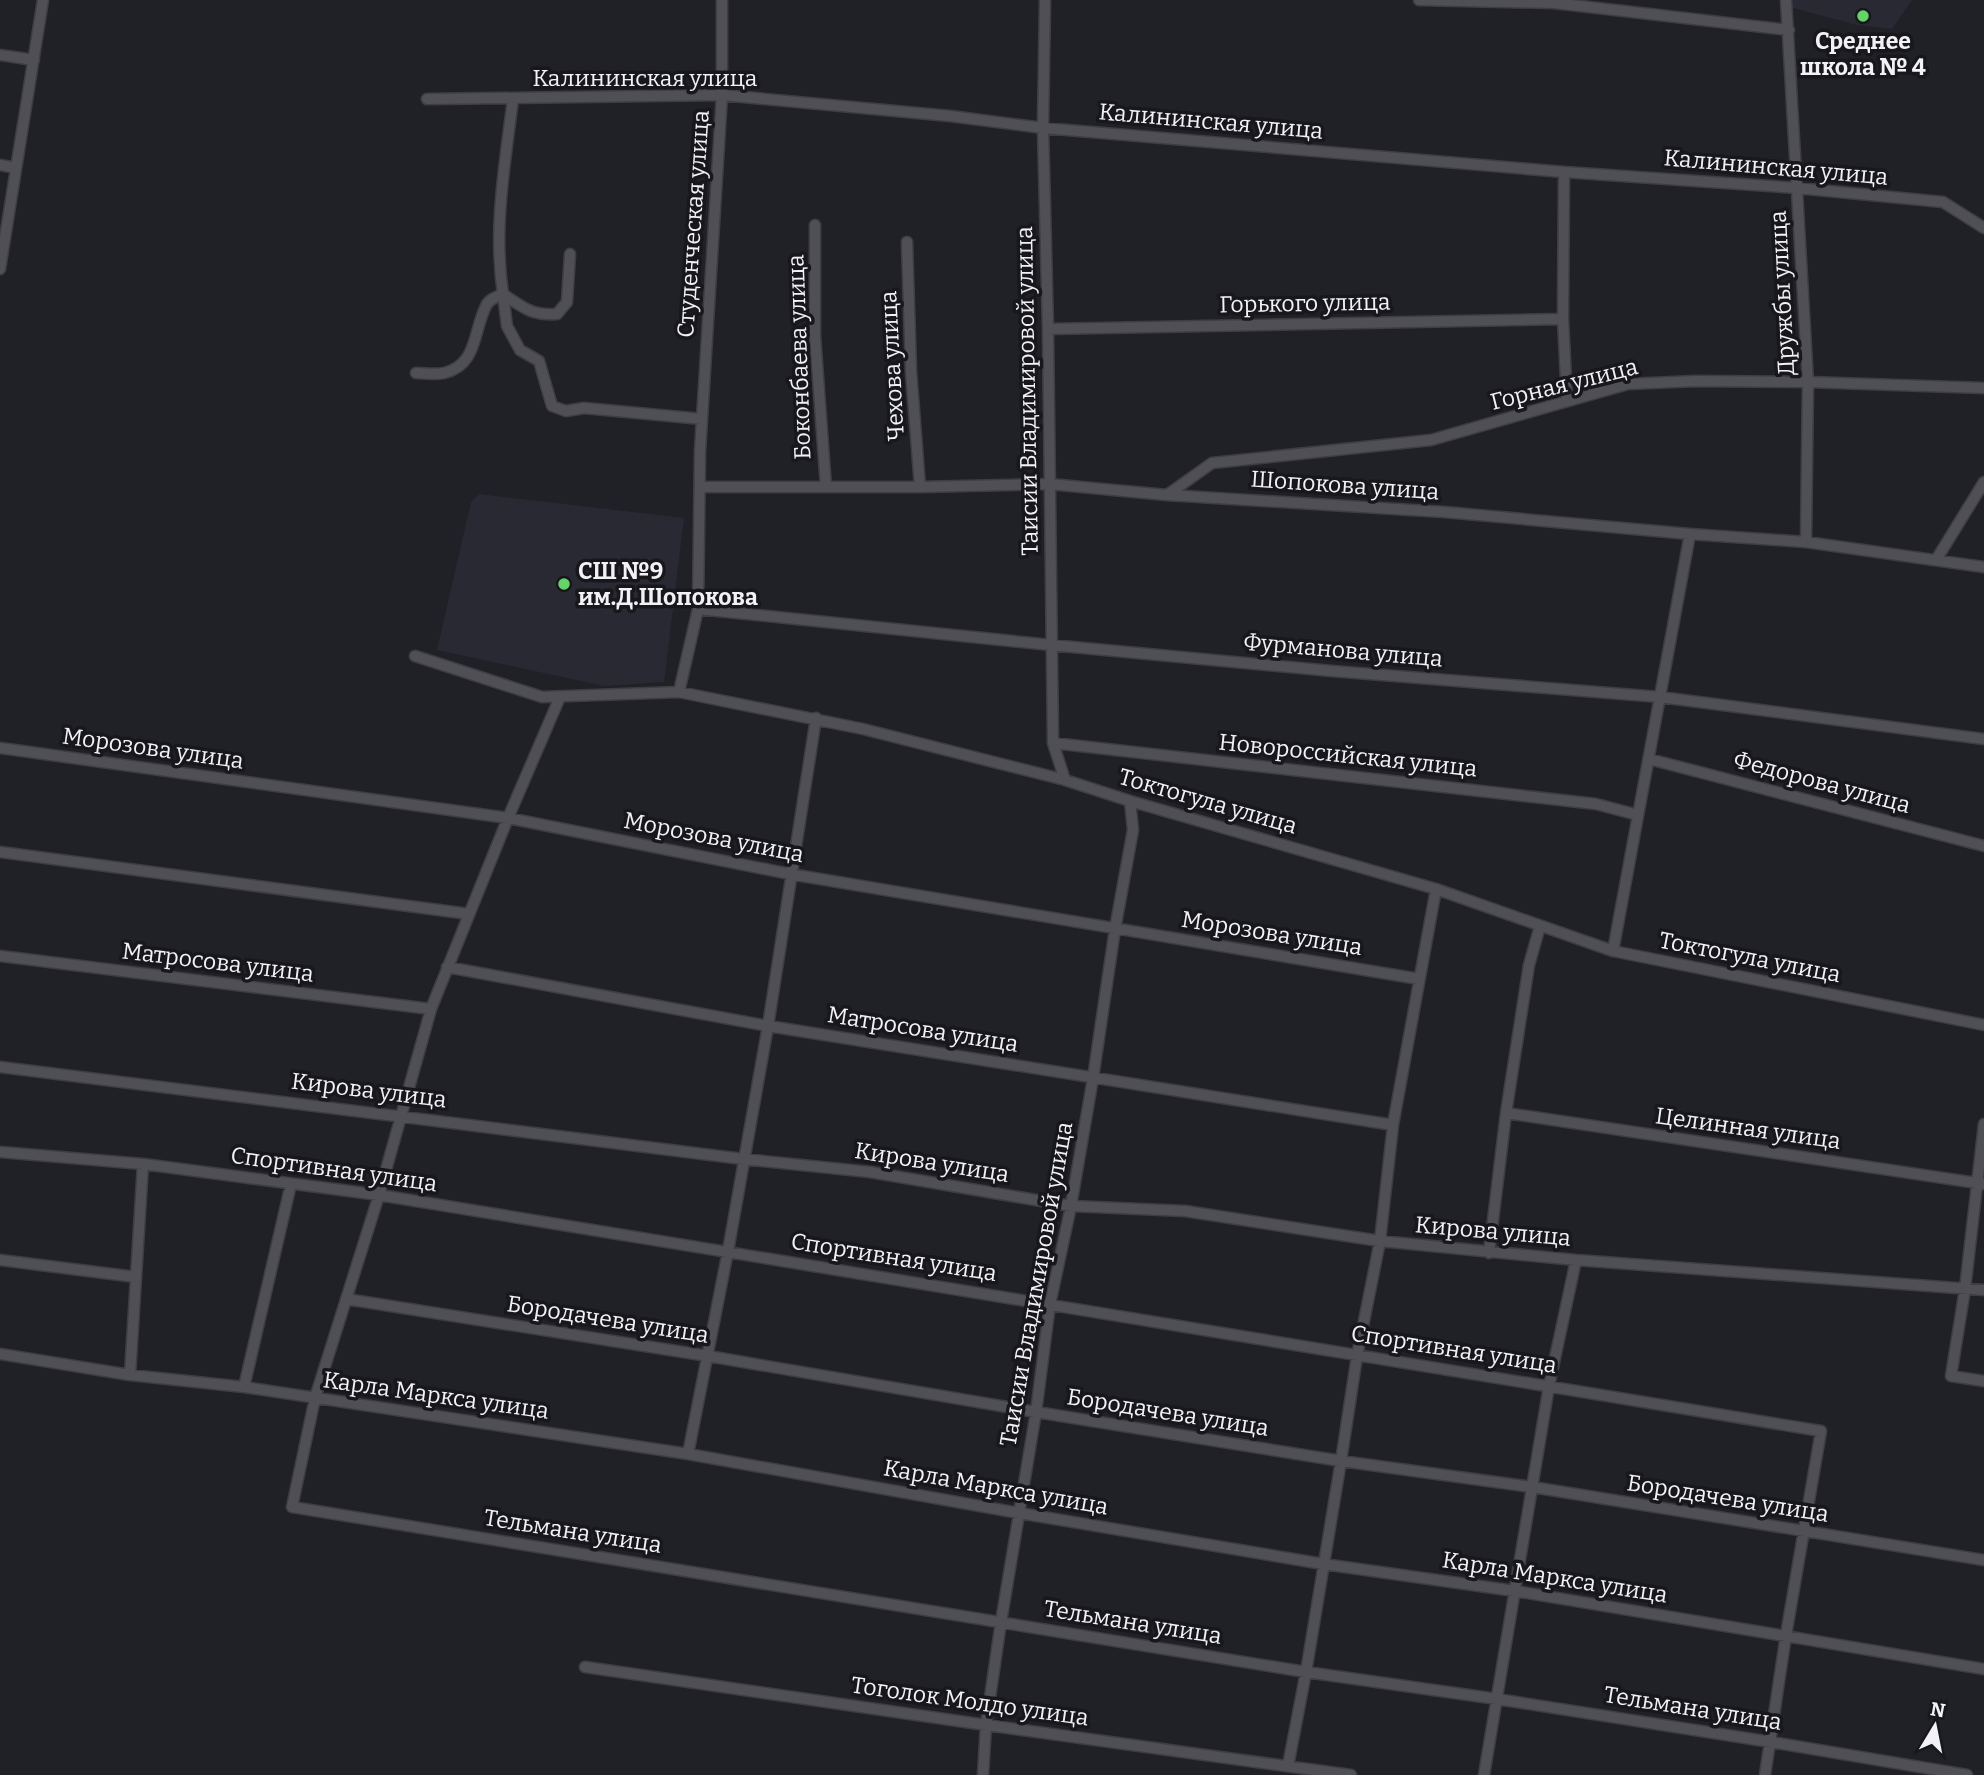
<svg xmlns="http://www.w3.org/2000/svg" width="1984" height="1775" font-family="Bitter,serif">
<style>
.built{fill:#292934}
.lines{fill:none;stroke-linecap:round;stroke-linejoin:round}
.minor-casing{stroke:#3d3d42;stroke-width:13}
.minor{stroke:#4f4f55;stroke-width:10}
.poi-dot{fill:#64d468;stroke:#17171c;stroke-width:2.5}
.labels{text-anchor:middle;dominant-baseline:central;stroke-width:7;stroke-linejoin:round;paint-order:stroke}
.poi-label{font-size:23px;font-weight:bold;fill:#f2f2f6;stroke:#17171c}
.street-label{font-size:23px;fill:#f2f2f6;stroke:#17171c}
</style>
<rect width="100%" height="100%" fill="#202126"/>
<path class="built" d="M1792 0H1912L1892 29 1857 25 1793 8Z
M479 494 684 518 664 682 604 686 437 650 471 502Z"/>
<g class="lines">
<defs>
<path id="minor" d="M1045 0 1043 128 1048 329 1053 743 1065 780
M1419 0 1554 3 1789 30
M1786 0 1808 382 1806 542
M0 55 34 60
M427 99 722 95 950 116 1043 128 1564 172 1797 188 1943 202 1984 228
M513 99C505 163 493 229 503 294 522 307 532 316 557 314L567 302 570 254
M0 165 16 168
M1564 172 1563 319 1567 401
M815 225V336L826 487
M907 242 911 371 920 487
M0 269 43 0
M1048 329 1563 319
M416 373C425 373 435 375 444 373 478 365 473 331 486 306 489 299 496 297 503 294L507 326 520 350 539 361 552 406 566 411 584 408 702 419
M700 487H920L1049 484 1167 495 1444 512 1690 534 1806 542 1984 567
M1167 495 1212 463 1431 440 1628 384 1696 381 1808 382 1984 388
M1936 560 1984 482
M698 609 1051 645 1332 671 1660 697 1984 739
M415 656 542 697 679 692 863 729 1065 780 1130 801 1436 889 1613 951 1984 1025
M679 692 698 609 700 451 722 95V0
M560 697 508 818 431 1009 379 1195 315 1398 292 1507 1306 1672 1497 1699 1771 1742 1967 1775
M1053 743 1596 804 1638 815
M0 748 508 818 790 874 1419 979
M1649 759 1984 846
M0 852 469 914
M1613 951 1690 534
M0 956 431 1009
M447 967 768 1026 1393 1125
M0 1067 743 1159 870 1172 1071 1206 1185 1211 1380 1241 1576 1260 1984 1290
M1506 1113 1984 1184
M1984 1124 1965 1289 1951 1376 1984 1381
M0 1152 143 1164 379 1195 1821 1431 1786 1635 1765 1775
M1489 1253 1506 1113 1529 965 1540 926
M0 1260 136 1277
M346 1299 708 1356 1036 1412 1341 1461 1532 1487 1984 1560
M0 1354 130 1375 244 1387 688 1454 1019 1513 1323 1564 1515 1591 1984 1669
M130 1375 143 1164
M244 1387 291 1184
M688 1454 728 1251 768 1026 816 718
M585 1667 986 1725 1351 1775
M1288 1766 1306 1672 1341 1461 1357 1356 1380 1241 1393 1125 1436 889
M983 1775 986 1725 1001 1622 1036 1412 1050 1304 1071 1206 1093 1078 1115 929 1133 830 1130 801
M1484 1775 1549 1386 1576 1260"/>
</defs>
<use href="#minor" class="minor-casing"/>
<use href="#minor" class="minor"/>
</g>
<g class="poi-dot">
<circle cx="1863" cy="16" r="7"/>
<circle cx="564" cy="584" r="7"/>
</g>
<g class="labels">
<g class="poi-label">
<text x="1863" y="41">Среднее<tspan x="1863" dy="26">школа № 4</tspan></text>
<text x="578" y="571" text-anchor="start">СШ №9<tspan x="578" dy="26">им.Д.Шопокова</tspan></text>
</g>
<g class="street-label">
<text x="645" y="78">Калининская улица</text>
<text transform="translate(1211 121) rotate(5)">Калининская улица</text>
<text transform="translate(1776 167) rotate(5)">Калининская улица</text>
<text transform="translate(693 224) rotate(-86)">Студенческая улица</text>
<text transform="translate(1782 293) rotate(-93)">Дружбы улица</text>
<text transform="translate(1305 303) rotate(-1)">Горького улица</text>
<text transform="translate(799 357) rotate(-92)">Боконбаева улица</text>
<text transform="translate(892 366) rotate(-93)">Чехова улица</text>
<text transform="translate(1564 384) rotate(-14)">Горная улица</text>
<text transform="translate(1027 391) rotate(-91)">Таисии Владимировой улица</text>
<text transform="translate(1345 485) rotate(4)">Шопокова улица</text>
<text transform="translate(1343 650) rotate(5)">Фурманова улица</text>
<text transform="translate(153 748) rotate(8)">Морозова улица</text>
<text transform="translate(1348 755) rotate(6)">Новороссийская улица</text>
<text transform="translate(1822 782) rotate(15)">Федорова улица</text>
<text transform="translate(1208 801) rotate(16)">Токтогула улица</text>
<text transform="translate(714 837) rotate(11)">Морозова улица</text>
<text transform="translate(1272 933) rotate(9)">Морозова улица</text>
<text transform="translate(1750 957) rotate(11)">Токтогула улица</text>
<text transform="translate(218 962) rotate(7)">Матросова улица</text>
<text transform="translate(923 1029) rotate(9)">Матросова улица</text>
<text transform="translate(369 1090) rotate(7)">Кирова улица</text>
<text transform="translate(1748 1128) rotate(8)">Целинная улица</text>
<text transform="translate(932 1162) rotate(9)">Кирова улица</text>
<text transform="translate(334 1169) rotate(8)">Спортивная улица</text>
<text transform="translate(1493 1231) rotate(5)">Кирова улица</text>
<text transform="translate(894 1257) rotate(9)">Спортивная улица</text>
<text transform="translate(1036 1284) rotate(-80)">Таисии Владимировой улица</text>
<text transform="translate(608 1319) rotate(9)">Бородачева улица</text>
<text transform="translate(1454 1349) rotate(9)">Спортивная улица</text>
<text transform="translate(436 1395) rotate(8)">Карла Маркса улица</text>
<text transform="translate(1168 1412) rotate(9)">Бородачева улица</text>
<text transform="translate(996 1487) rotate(10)">Карла Маркса улица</text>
<text transform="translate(1728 1498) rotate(9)">Бородачева улица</text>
<text transform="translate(573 1531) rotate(9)">Тельмана улица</text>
<text transform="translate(1555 1577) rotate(9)">Карла Маркса улица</text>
<text transform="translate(1133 1622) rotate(9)">Тельмана улица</text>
<text transform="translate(970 1701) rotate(8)">Тоголок Молдо улица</text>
<text transform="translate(1693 1708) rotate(9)">Тельмана улица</text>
</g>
</g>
<g transform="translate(1935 1726) rotate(10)" stroke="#17171c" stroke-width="5" paint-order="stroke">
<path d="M0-5L12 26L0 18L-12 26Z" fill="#f2f2f6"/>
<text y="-10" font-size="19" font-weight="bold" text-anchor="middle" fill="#f2f2f6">N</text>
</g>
</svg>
